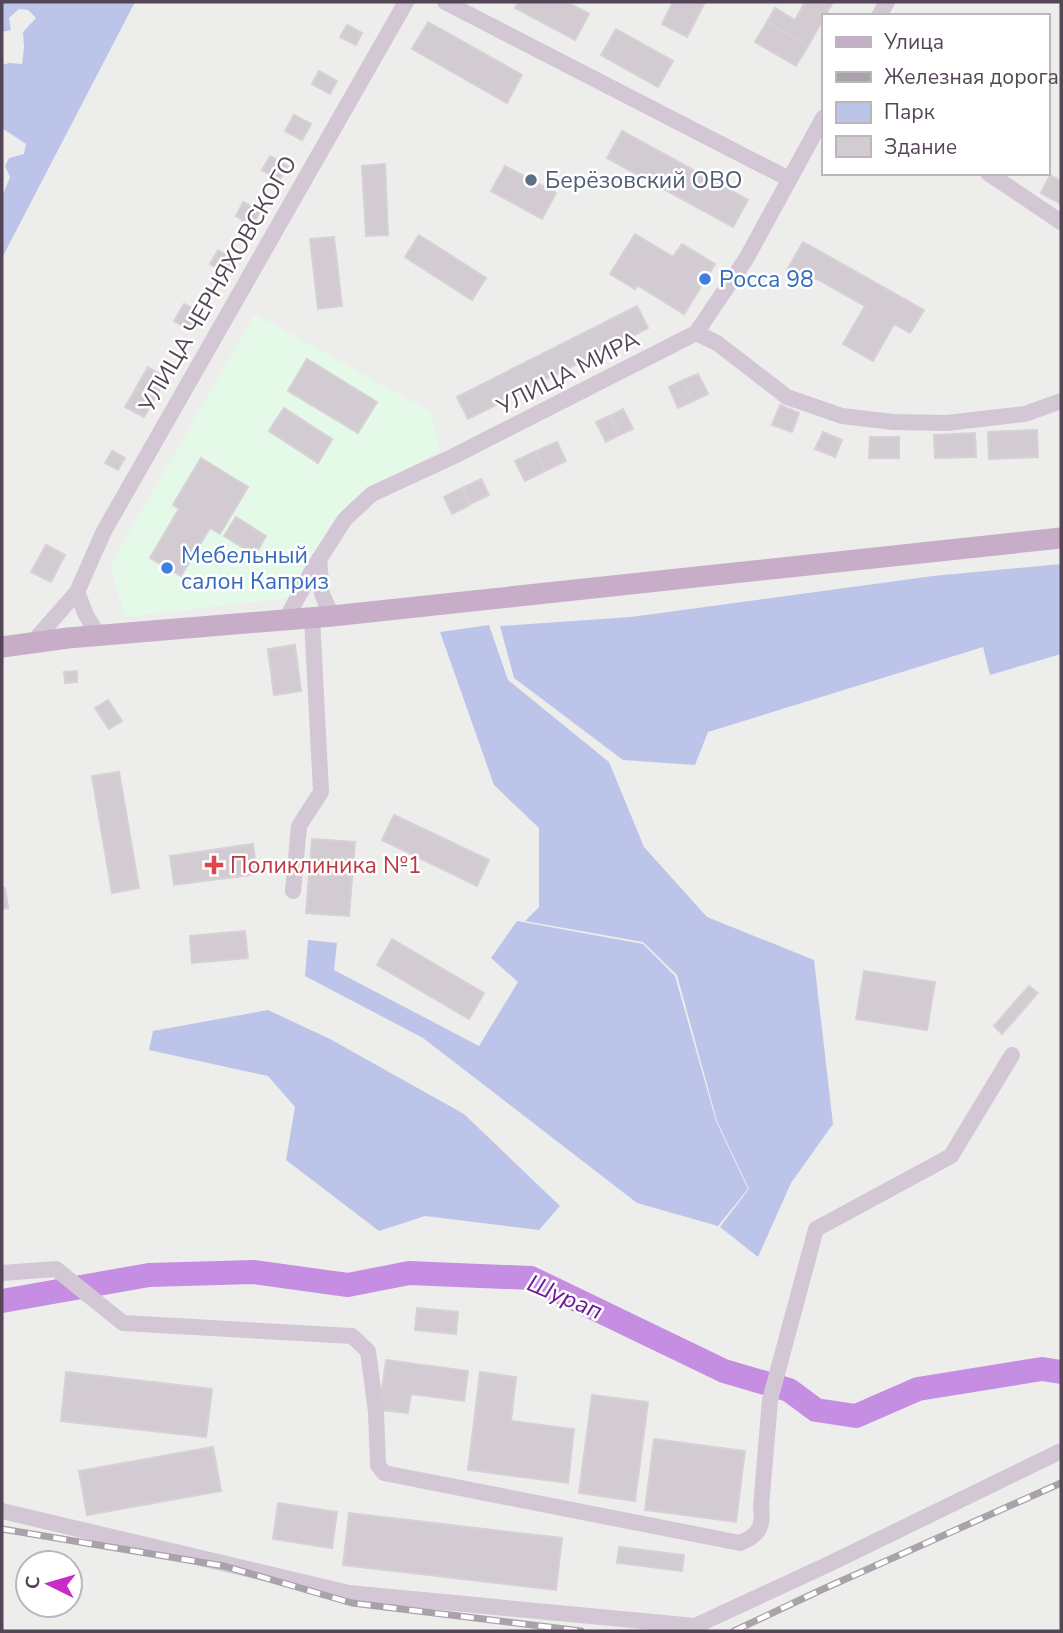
<svg xmlns="http://www.w3.org/2000/svg" width="1063" height="1633" font-family="'Nunito Sans',sans-serif">
<style>
.commercial{fill:#e5f9e8}
.green{fill:#bdc4e9}
.lines{fill:none;stroke-linecap:round;stroke-linejoin:round}
.river{stroke:#c58ee2;stroke-width:24}
.building{fill:#d2ccd2;stroke:#d7d0d6;stroke-width:2}
.minor{stroke:#d3c6d5;stroke-width:16}
.major{stroke:#c7adc8;stroke-width:21}
.rail-casing{stroke:#a9a2aa;stroke-width:7}
.rail{stroke:#fff;stroke-width:4.5;stroke-dasharray:13;stroke-linecap:butt}
.service-dot{fill:#5c6f8a;stroke:#fff;stroke-width:2.5}
.shop-dot{fill:#3f7fe0;stroke:#fff;stroke-width:2.5}
.health-dot{fill:#e0444e;stroke:#fff;stroke-width:2.5}
.labels{text-anchor:middle;dominant-baseline:central;stroke-width:5;stroke-linejoin:round;paint-order:stroke}
.service-label{font-size:23px;fill:#4e5e75;stroke:#fff;text-anchor:start}
.shop-label{font-size:23px;fill:#366cbe;stroke:#fff;text-anchor:start}
.street-label{font-size:23px;fill:#554657;stroke:#fff}
.health-label{font-size:23px;fill:#be3a42;stroke:#fff;text-anchor:start}
.water-label{font-size:24px;font-style:italic;fill:#6c1996;stroke:#fff}
</style>
<rect width="100%" height="100%" fill="#edeeeb"/>
<path class="commercial" d="M255 314 431 412 440 450 370 489 340 513 327 530 310 559 295 597 125 617 110 566Z"/>
<path class="green" d="M2 2H135L2 258V197L10 177 5 166 9 158 24 154 26 144 2 128V65L9 63 22 64 24 47 23 32 36 18 28 10 19 9 9 18 11 30 2 32Z
M1061 564V654L990 675 983 647 708 732 695 765 623 760 514 678 500 626 631 617 933 576Z
M489 625 508 680 609 762 644 847 707 917 814 960 833 1124 791 1183 758 1257 720 1227 749 1189 717 1121 677 975 643 942 525 921 539 907V828L494 785 440 632Z
M517 921 643 944 675 976 716 1121 748 1189 718 1226 637 1203 423 1038 305 976 308 940 337 943 334 970 479 1046 518 982 491 958Z
M268 1010 330 1039 464 1114 560 1206 539 1230 425 1216 379 1231 286 1160 295 1107 268 1076 149 1050 153 1031Z"/>
<g class="lines">
<path class="river" d="M2 1301 149 1275 253 1272 348 1285 409 1273 531 1278 724 1371 789 1390 816 1410 856 1416 918 1389 1042 1369 1061 1372"/>
</g>
<path class="building" d="M519 2H567L589 14 575 40 515 8Z
M673 2H705L687 37 662 24Z
M805 2H833L808 46 767 22 775 8 795 20Z
M428 22 522 75 507 103 412 49Z
M767 22 808 46 796 66 755 42Z
M347 25 362 33 356 45 340 37Z
M616 29 673 61 658 87 601 55Z
M319 71 337 81 330 94 312 84Z
M294 115 311 124 302 140 285 131Z
M622 131 748 200 733 227 607 158Z
M270 156 288 166 280 180 262 170Z
M385 164 388 235 366 236 362 166Z
M505 166 556 193 542 219 491 191Z
M1050 175 1061 181V204L1041 193Z
M243 202 260 211 253 226 236 216Z
M635 234 673 257 682 244 715 264 684 314 637 285 635 289 610 274Z
M419 235 486 278 472 300 405 257Z
M334 237 342 306 318 309 310 239Z
M803 242 924 310 910 333 894 324 873 361 843 344 865 306 815 278 812 284 787 270Z
M218 250 234 259 226 273 210 264Z
M184 304 201 313 191 331 174 321Z
M637 306 648 328 468 419 457 397Z
M307 359 377 402 358 433 288 391Z
M148 367 166 378 155 398 136 388Z
M698 374 708 394 693 401 683 380Z
M683 380 693 401 678 408 669 387Z
M136 388 155 398 144 417 125 407Z
M780 405 799 413 792 432 772 425Z
M284 408 332 439 318 463 269 431Z
M623 409 633 429 619 435 610 416Z
M609 416 619 435 606 442 596 422Z
M1037 430 1038 457 989 459 988 432Z
M823 432 842 440 835 457 815 449Z
M975 433 976 457 935 458 934 435Z
M870 437H899V458H869Z
M557 442 566 461 545 471 536 451Z
M112 451 125 458 118 470 105 463Z
M536 451 545 471 525 481 515 461Z
M201 458 248 487 220 534 210 528 181 576 150 558 179 509 173 505Z
M481 479 489 495 470 504 462 488Z
M462 488 470 505 452 514 444 497Z
M236 517 266 536 255 555 224 536Z
M46 545 65 555 51 582 31 572Z
M295 645 301 691 274 695 268 649Z
M77 671V682L65 683 64 672Z
M108 700 122 721 109 729 95 708Z
M119 772 139 888 112 893 92 776Z
M394 815 489 860 477 886 382 840Z
M312 839 355 842 349 916 306 913Z
M253 844 257 874 174 885 170 856Z
M5 888 8 908 2 909V889Z
M245 931 248 958 192 963 190 936Z
M392 939 484 993 469 1019 377 965Z
M864 971 935 982 927 1030 856 1019Z
M1029 986 1038 993 1002 1034 994 1026Z
M417 1308 458 1312 456 1334 415 1330Z
M386 1360 468 1371 464 1401 411 1394 408 1413 379 1410Z
M66 1372 212 1389 206 1437 61 1421Z
M480 1372 516 1377 511 1421 574 1429 568 1483 468 1470Z
M592 1395 648 1402 635 1501 579 1493Z
M654 1439 745 1451 736 1522 645 1510Z
M213 1447 221 1491 87 1515 79 1471Z
M278 1503 337 1512 332 1548 273 1539Z
M349 1513 562 1538 556 1590 343 1565Z
M619 1547 684 1555 682 1571 617 1563Z"/>
<g class="lines">
<path class="minor" d="M445 2 789 179
M879 16 887 2
M988 173 1061 222
M696 333 717 343 787 397 842 416 893 422 947 423 1025 414 1061 401
M319 559 322 594 332 616
M285 621 313 569 345 519 372 494 454 456 696 333 746 259 823 118
M98 635 86 615 77 592 104 531 406 2
M32 643 77 592
M293 891 299 826 321 792 312 618
M2 1273 56 1269 123 1323 352 1336 368 1351 376 1412 378 1465 384 1473 740 1543C758 1536 764 1527 761 1507L770 1400 816 1229 951 1156 1012 1055
M2 1511 349 1593 695 1626 829 1564 1061 1451"/>
<path class="major" d="M2 647 68 638 332 616 1061 538"/>
<defs>
<path id="rail" d="M2 1529 224 1566 352 1603 581 1631
M734 1631 821 1590 1061 1483"/>
</defs>
<use href="#rail" class="rail-casing"/>
<use href="#rail" class="rail"/>
</g>
<circle class="service-dot" cx="531" cy="180" r="7"/>
<g class="shop-dot">
<circle cx="705" cy="279" r="7"/>
<circle cx="167" cy="568" r="7"/>
</g>
<path class="health-dot" d="M210.5 854.5h7v7h7v7h-7v7h-7v-7h-7v-7h7z"/>
<g class="labels">
<g class="service-label">
<text x="545" y="180">Берёзовский ОВО</text>
</g>
<g class="shop-label">
<text x="719" y="279">Росса 98</text>
<text x="181" y="555">Мебельный<tspan x="181" dy="26">салон Каприз</tspan></text>
</g>
<g class="street-label">
<text transform="translate(218 284) rotate(-60)">УЛИЦА ЧЕРНЯХОВСКОГО</text>
<text transform="translate(568 373) rotate(-27)">УЛИЦА МИРА</text>
</g>
<g class="health-label">
<text x="230" y="865">Поликлиника №1</text>
</g>
<g class="water-label">
<text transform="translate(565 1297) rotate(23)">Шурап</text>
</g>
</g>
<rect width="1063" height="1633" fill="none" stroke="#554657" stroke-width="7"/>
<rect x="822" y="14" width="228" height="161" fill="#ffffff" stroke="#bbb5bc" stroke-width="2"/>
<rect x="836" y="37" width="35" height="10" fill="#c7adc8" stroke="#bbb5bc" stroke-width="2"/>
<text x="884" y="49" font-size="21" fill="#554657">Улица</text>
<rect x="836" y="72" width="35" height="10" fill="#a9a2aa" stroke="#bbb5bc" stroke-width="2"/>
<text x="884" y="84" font-size="21" fill="#554657">Железная дорога</text>
<rect x="836" y="102" width="35" height="21" fill="#bdc4e9" stroke="#bbb5bc" stroke-width="2"/>
<text x="884" y="119" font-size="21" fill="#554657">Парк</text>
<rect x="836" y="136" width="35" height="21" fill="#d2ccd2" stroke="#bbb5bc" stroke-width="2"/>
<text x="884" y="154" font-size="21" fill="#554657">Здание</text>
<g transform="translate(49 1584) rotate(275)"><circle r="33" fill="#ffffff" stroke="#bbb5bc" stroke-width="2"/>
<path d="M0-5L12 26L0 18L-12 26Z" fill="#ca2ac8"/>
<text y="-10" font-size="19" font-weight="bold" text-anchor="middle" fill="#554657">С</text>
</g>
</svg>
